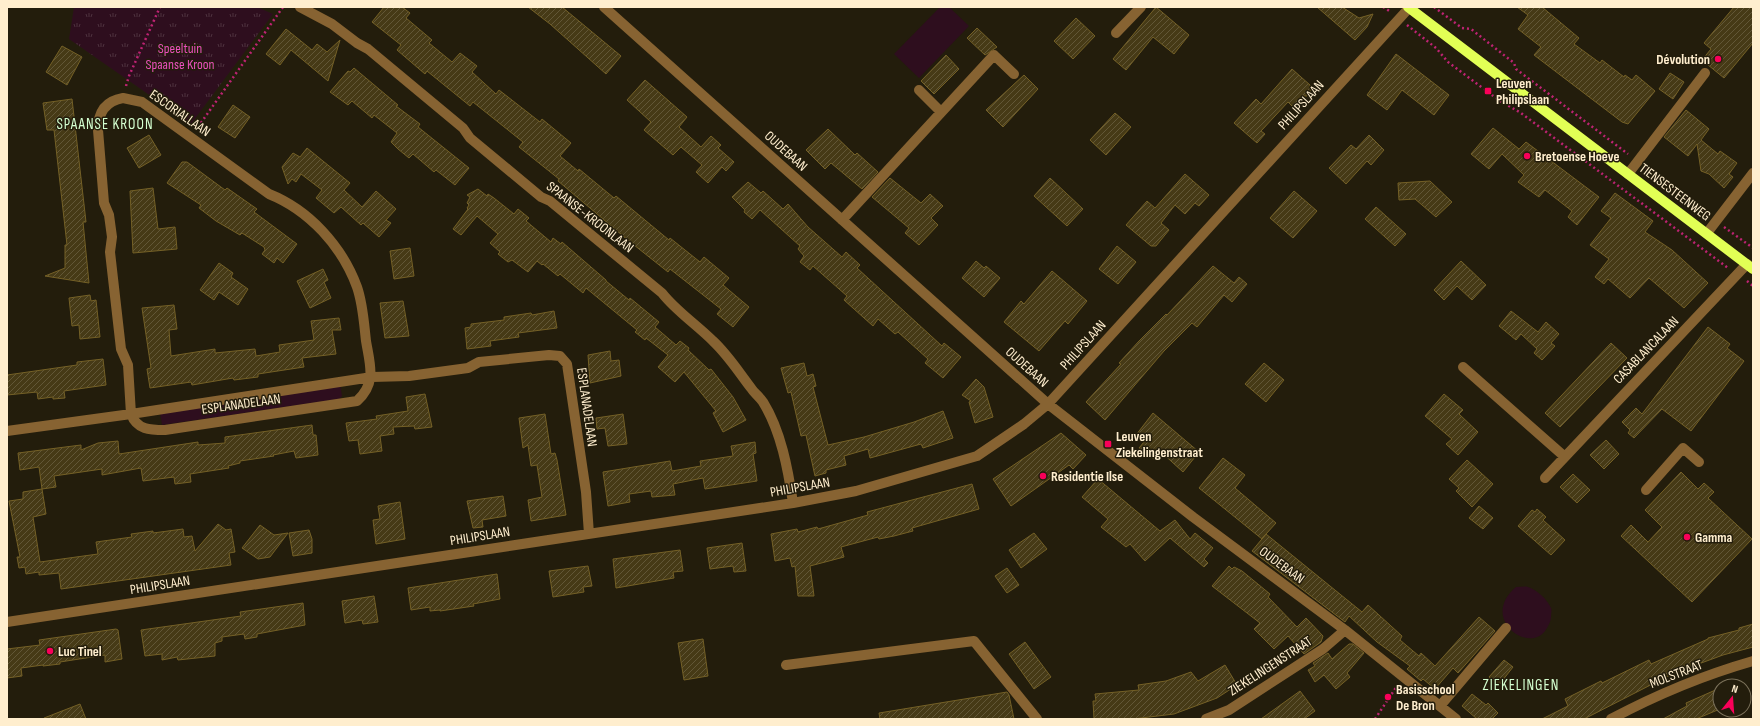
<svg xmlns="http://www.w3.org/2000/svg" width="1760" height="726" font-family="'Sofia Sans Condensed',sans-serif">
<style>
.green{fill:#2e0e1e}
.park{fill:url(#park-tufts)}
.building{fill:url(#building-hatch);stroke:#746026}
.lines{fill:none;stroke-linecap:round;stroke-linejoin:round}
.path{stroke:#be2373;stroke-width:2.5;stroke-dasharray:2 3;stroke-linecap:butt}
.minor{stroke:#876332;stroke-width:10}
.major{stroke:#e2ff55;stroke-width:10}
.poi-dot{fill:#f90059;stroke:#231d0c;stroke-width:1.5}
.labels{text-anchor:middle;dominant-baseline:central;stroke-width:3;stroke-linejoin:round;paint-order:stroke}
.park-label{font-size:14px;fill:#ea4fbd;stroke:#231d0c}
.poi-label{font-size:14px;font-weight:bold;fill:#ffeece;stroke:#231d0c;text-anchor:start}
.street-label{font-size:14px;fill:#ffeece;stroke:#231d0c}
.neighbourhood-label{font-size:15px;letter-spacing:1px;fill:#d4ffd0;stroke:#231d0c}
</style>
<defs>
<pattern id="park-tufts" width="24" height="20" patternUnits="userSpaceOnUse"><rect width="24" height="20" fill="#2e0e1e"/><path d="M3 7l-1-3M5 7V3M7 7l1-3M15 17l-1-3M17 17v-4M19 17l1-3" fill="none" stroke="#4d313e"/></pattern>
<pattern id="building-hatch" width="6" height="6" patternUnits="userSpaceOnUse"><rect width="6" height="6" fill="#463a16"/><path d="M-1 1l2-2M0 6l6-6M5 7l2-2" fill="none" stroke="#625737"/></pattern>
</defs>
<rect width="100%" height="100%" fill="#231d0c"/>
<path class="green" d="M940 7H949L969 26 919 78 894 54Z
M340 384 342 396 339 399 162 425 160 413Z
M1516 587C1520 587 1525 586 1528 587 1536 589 1548 600 1551 608 1552 610 1551 614 1551 617 1551 621 1549 624 1547 628 1531 657 1478 619 1516 587Z"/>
<path class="park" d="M74 7H257L273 14 191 124 69 39Z"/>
<path class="building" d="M384 7H402L410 13 406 18 432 40 429 43 452 62 460 53 477 66 472 72 496 94 499 90 540 122 542 119 571 143 560 156 578 171 579 169 614 198 616 196 669 240 670 238 700 262 704 257 729 278 723 285 749 307 733 327 717 314 721 309 670 269 668 272 629 241 558 181 559 179 519 147 523 142 473 102 470 106 427 71 425 74 397 50 401 45 372 22Z
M528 7H562L621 56 606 74 550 24Z
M1156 7 1189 35 1174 54 1153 37 1126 70 1113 59Z
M1317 7H1342L1359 18 1373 14 1367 27 1355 40Z
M1517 7H1542L1579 38 1574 44 1600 63 1602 60 1624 77 1625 75 1632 80 1636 75 1655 91 1628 124 1622 122 1534 55 1541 47 1518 29 1528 15Z
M1734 7H1753V43L1724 78 1702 60 1711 49 1704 43Z
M1076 18 1095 36 1073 59 1054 41Z
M977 28 997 47 985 55 967 38Z
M286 29 312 50 317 44 327 52 340 40 328 81 291 50 280 65 266 54Z
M62 46 82 57 67 85 46 72Z
M1396 54 1449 95 1434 115 1402 90 1387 110 1367 95Z
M946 55 959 69 934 94 921 81Z
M354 68 398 105 396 106 420 124 418 127 469 168 455 185 436 170 434 172 413 154 409 158 398 149 391 142 397 133 374 115 372 118 352 101 348 105 330 92 348 71 350 72Z
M1292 69 1310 85 1311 91 1307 96H1302L1293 107 1288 102 1261 131 1265 134 1257 143 1234 123 1256 99 1261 104Z
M1670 73 1684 82 1673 99 1659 89Z
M1024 75 1038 89 1003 127 986 110Z
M645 80 687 117 679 127 701 147 711 136 721 145 718 148 734 162 726 171 722 167 708 183 696 172 702 165 681 147 673 155 644 130 651 122 627 100Z
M72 99 86 222H83L89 283 45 276 65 268V245H67L54 130H47L43 103Z
M233 105 250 117 235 138 218 127Z
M1686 110 1709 129 1701 140 1718 154 1720 151 1737 163 1729 174 1733 177 1724 188 1709 174 1701 171 1697 144 1688 156 1664 137Z
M1115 113 1131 127 1106 155 1090 140Z
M1493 128 1519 149 1526 142 1599 197 1577 225 1568 217 1572 211 1545 190 1539 197 1518 182 1524 175 1502 154 1489 169 1471 154Z
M828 129 855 155 857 153 878 172 862 189 831 163 825 169 806 150Z
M149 135 161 155 139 168 127 148Z
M1369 135 1384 150 1371 165 1367 161 1346 184 1329 168 1351 145 1356 149Z
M307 148 350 183 344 190 362 207 376 191 396 209 386 220 391 223 379 237 363 223 361 225 341 207 334 213 316 198 322 190 301 174 296 182 292 179 288 184 282 167 293 153 300 157Z
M182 162H187L225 190 227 188 257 209 254 212 297 244 283 263 277 258 274 263 262 254 265 250 264 247 242 233 240 235 216 221 199 208 201 205 167 183Z
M1185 174 1209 195 1199 206 1195 203 1185 214 1175 205 1161 223 1169 230 1156 246H1151L1126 225 1147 201 1155 208Z
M890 178 921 203 930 194 943 206 931 218 938 225 919 245 905 233 909 228 872 197Z
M1050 178 1083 209 1067 226 1034 196Z
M1430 181 1452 202 1436 217 1415 199 1399 200 1398 183Z
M748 182 761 193 763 191 783 209 788 204 808 227 842 257 846 252 860 265 857 268 942 346 944 343 961 357 943 378 925 363 928 359 898 332 895 334 878 319 873 326 844 300 847 296 813 266 810 270 800 262 804 256 798 249 800 246 760 210 752 219 744 212 745 210 732 197Z
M153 188 158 229 175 227 177 249 133 253 130 191Z
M478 189 487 196 488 194 494 198 514 214 518 209 529 218 526 221 551 242 553 238 561 244 562 242 606 280V281L629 300 630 298 659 322 655 327 676 345 680 341 689 348 688 350 709 370 711 369 733 397 746 420 723 432 713 413 716 411 684 372 675 382 658 367 668 355 646 338 645 340 635 332 637 330 586 288 583 293 560 274 558 276 543 264 542 265 537 261 528 272 512 260 508 262 498 254 500 252 490 243 498 234 477 216 461 235 453 229 468 209 467 208 469 205 467 203 470 197 467 195Z
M1294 191 1317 211 1293 238 1270 218Z
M1615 193 1653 221 1645 232 1672 250 1708 283 1684 308 1649 278 1630 298 1608 279 1604 284 1595 277 1609 259 1590 245 1611 218 1601 211Z
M1376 207 1406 234 1395 246 1365 219Z
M1117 246 1136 262 1118 284 1099 269Z
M410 248 414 276 394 279 390 251Z
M976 261 984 268 986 266 1000 278 984 297 962 278Z
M1461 261 1486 285 1472 300 1457 286 1444 300 1434 290Z
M219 263 233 273 231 277 248 289 238 305 219 292 214 300 200 290Z
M1213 266 1234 283 1239 277 1247 284 1232 302 1224 295 1197 327 1192 323 1164 351 1105 420 1086 402 1121 364 1119 363 1139 341 1166 314 1167 315Z
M323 269 328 280 324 282 331 298 310 308 297 281Z
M1052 271 1087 301 1068 324 1065 321 1039 351 1004 322 1021 301 1024 304Z
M90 295 91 301 96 300 100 337 80 339 79 325 72 326 69 298Z
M403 301 409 336 385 338 380 303Z
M174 305 177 329 169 330 171 356 215 349V353L255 349 256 356 280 352 279 345 314 340 311 321 339 318 341 330H332L336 354 302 358 304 367 258 374V377L234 380 233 378 192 385 191 382 150 388 147 369 151 368 142 308Z
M554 311 557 328 518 333 519 337 490 341 491 346 467 349 465 328 471 327V324L504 320V317L531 313 532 315Z
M1511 311 1538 332 1546 322 1559 334 1551 343 1555 346 1542 360 1534 353 1537 349 1521 334 1516 340 1499 326Z
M1708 327 1730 344 1727 348 1744 361 1691 431 1662 409 1634 438 1628 433 1630 430 1622 422 1636 408 1642 414Z
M1611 343 1627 358 1560 427 1545 413Z
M610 351 611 361 619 360 621 376 590 383 588 355Z
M103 359 106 385 64 391 65 398 53 399V397L38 399 37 392 7 395V375L77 365V362Z
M804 363 807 376 813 374 816 386 813 387 828 445 864 437 914 422 943 411 953 438 923 448 921 444 870 458 868 449 844 456 846 465 826 470V473L815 476 806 435 801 436 791 392 788 393 781 368Z
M1264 363 1284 380 1266 402 1245 384Z
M976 379 984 387 993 417 975 423 969 402 971 401 962 395Z
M425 394 432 427 415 429 414 426 393 427 394 434 380 436 382 451 360 454 358 440 349 441 346 423 377 419 376 416 408 411 406 397Z
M1444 394 1463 410 1459 414 1478 432 1458 455 1446 444 1452 439 1425 416Z
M1153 413 1199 452 1183 472 1160 451 1154 459 1139 448 1144 442 1136 435Z
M545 414 551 454 555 453 557 460 566 515 531 521 528 500 542 497 537 465 531 466 528 445 523 448 519 418Z
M623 414 627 444 608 446 605 428 597 429 596 418Z
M312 425 313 435H316L318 455 296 458 294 451 273 455 274 456 240 461V463L228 466 229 468 190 474 191 482 175 484 174 477 143 481 141 468 102 475V469L54 476 56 487 42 489 46 514 33 517 40 562 98 554 96 542 132 537 131 534 153 531V533L183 529 184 537 192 536 195 551 218 524 226 530 231 529 235 552 229 553 231 565 61 589 59 573 39 575V572L26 574 25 567 19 568 17 557H20L9 501 23 499V492L42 489 39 467 20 470 18 453 81 445V450L98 443 118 441 119 454 198 442V445L225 443V437Z
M1061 433 1086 455 1073 469 1069 465 1011 506 993 479Z
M1606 440 1619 454 1604 469 1590 455Z
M755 442 756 453 753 454 757 481 705 489 703 478 673 484 675 495 652 497 651 491 629 494 630 502 608 506 603 472 670 461 672 471 701 466 700 461 733 456 731 446Z
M1223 458 1245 475 1235 488 1276 523 1266 534 1362 612 1368 605 1402 636 1400 640 1419 656 1421 653 1435 666 1479 617 1495 631 1458 673 1453 668 1435 689 1423 679 1421 681 1407 669 1410 666 1377 642 1349 616 1345 622 1252 551 1266 534 1262 539 1199 488Z
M1467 460 1493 484 1472 507 1456 491 1459 488 1449 479Z
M1681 472 1698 489 1704 483 1714 492 1708 498 1752 539 1692 602 1621 536 1631 525 1648 542 1662 527 1645 510Z
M1573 474 1590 490 1577 503 1560 487Z
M1098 479 1160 531 1175 520 1190 539 1195 533 1213 548 1204 559 1208 563 1204 567 1170 538 1145 561 1130 544 1126 547 1101 527 1108 519 1082 497Z
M972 484 979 509 912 528 913 531 894 536 879 539 878 537 841 547 844 557 810 566 814 596H798L795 566 792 567 790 558 775 561 771 534 797 529 798 532 817 527 818 529 868 515 867 512Z
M503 496 506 516 482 520 483 527 473 528 467 501Z
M400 502 405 539 376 544 373 520 380 519 378 506Z
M1479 506 1493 518 1483 529 1469 518Z
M1537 509 1546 517 1543 520 1565 540 1551 555 1518 526 1532 510 1535 512Z
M260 525 274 535 288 533 270 557 258 559 242 548Z
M309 530 312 539V553L293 556 289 533Z
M1034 533 1047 549 1021 568 1009 550Z
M742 543 746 571 734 572 733 566 710 569 707 548Z
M680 550 683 571 673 572 674 578 616 588 613 559Z
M588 566 592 586 583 587 584 592 553 597 549 571Z
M1229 566 1232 569 1234 567 1242 571 1270 594 1268 597 1297 627 1306 618 1323 636 1321 642 1304 654 1288 636 1274 649 1254 629 1260 623 1212 586Z
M1007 568 1019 585 1007 593 995 576Z
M497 574 500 599 473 604 474 606 440 611V610L430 611V607L411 610 408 588Z
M374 596 378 622 363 624 362 620 345 623 342 601Z
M303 603 305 625 257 634V637L245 639 244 634 222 637V641L215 643V656L178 660 177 657 162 660V654L145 656 141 630 241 616 240 612Z
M1753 624V647L1723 655 1674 673 1584 719H1542L1568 706 1565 699 1601 681 1602 683 1649 660 1651 664 1708 639V638L1739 630V628Z
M116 629 118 630 122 659 105 662V655L60 662V664L43 666V665L21 668 22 676 7 678V649L40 645 39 640Z
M703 639 708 676 684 680 678 643Z
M1025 642 1051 677 1034 689 1009 654Z
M1349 644H1353L1364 653 1347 673 1350 677 1336 689 1324 675 1315 682 1308 670 1315 666 1313 663 1328 653 1332 659Z
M1504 660 1513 667 1499 685 1489 677Z
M1225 665 1237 685 1217 698 1174 714 1133 719H1094L1093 701H1096L1095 694 1139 690 1138 685 1166 681 1191 672 1198 681Z
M1720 688V709L1696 719H1663L1687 706 1686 703Z
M1300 691 1315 711 1304 719H1261Z
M1007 692 1009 695 1014 719H880L879 713Z
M1472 694 1486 705 1488 703 1498 713 1492 719H1477L1462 706Z
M80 704 86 719H44V718Z"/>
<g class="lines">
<path class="path" d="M1383 7 1391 12
M1434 7 1462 28 1471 29 1514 63 1516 69 1628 154
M1407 25 1436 48 1448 62 1500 101 1521 113 1728 268
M126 86 129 76 160 7
M198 127 283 7
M1646 168 1708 214
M1724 227 1753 248
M1747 281 1753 286
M1375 719 1397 686"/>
<path class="minor" d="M300 7 332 24 357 43 368 49 463 128 470 138 541 197 550 201 662 293C676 311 696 324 713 341 728 355 738 371 751 388 754 393 759 396 763 402 781 431 788 469 793 503
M604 7 1048 404 1193 517 1345 630 1456 719
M1116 33 1141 7
M919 90 941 112
M123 98 142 102 269 194C309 210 342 246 357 287 363 304 364 324 366 341 370 365 377 383 357 401L165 430C150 430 137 430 131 414L128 365 121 349 110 252 112 237 109 215 104 203 98 130C98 113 105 101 123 98Z
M1628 174 1705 73
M842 220 994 55 1014 74
M1707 233 1753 173
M1463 367 1565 457
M7 431 131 414 372 377 409 376 468 368 479 362 549 355 560 356 567 364 586 492 589 534
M1545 478 1747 264
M1646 490 1683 448 1699 462
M7 622 793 503 856 491 977 456 1024 424 1048 404 1409 8
M786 665 974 641 1037 719
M1440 706 1506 628
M1206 719 1229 710 1323 649 1345 630
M1611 719C1656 695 1704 675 1753 661"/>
<path class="major" d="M1408 7 1753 269"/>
</g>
<g class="poi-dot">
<circle cx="1718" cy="59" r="4"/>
<rect x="1484" y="87" width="8" height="8" rx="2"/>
<circle cx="1527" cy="156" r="4"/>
<rect x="1104" y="440" width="8" height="8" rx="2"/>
<circle cx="1043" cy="476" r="4"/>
<circle cx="1687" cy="537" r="4"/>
<circle cx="50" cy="651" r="4"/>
<circle cx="1388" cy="697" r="4"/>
</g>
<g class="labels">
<g class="park-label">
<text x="180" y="48">Speeltuin<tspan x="180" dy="16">Spaanse Kroon</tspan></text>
</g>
<g class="poi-label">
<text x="1710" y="59" text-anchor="end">Dévolution</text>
<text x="1496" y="83">Leuven<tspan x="1496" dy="16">Philipslaan</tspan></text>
<text x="1535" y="156">Bretoense Hoeve</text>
<text x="1116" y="436">Leuven<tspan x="1116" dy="16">Ziekelingenstraat</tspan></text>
<text x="1051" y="476">Residentie Ilse</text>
<text x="1695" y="537">Gamma</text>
<text x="58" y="651">Luc Tinel</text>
<text x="1396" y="689">Basisschool<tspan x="1396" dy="16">De Bron</tspan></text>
</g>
<g class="street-label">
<text transform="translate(1301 105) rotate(-48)">PHILIPSLAAN</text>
<text transform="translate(180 113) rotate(35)">ESCORIALLAAN</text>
<text transform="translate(786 151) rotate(42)">OUDEBAAN</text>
<text transform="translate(1675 192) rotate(37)">TIENSESTEENWEG</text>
<text transform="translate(590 217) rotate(38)">SPAANSE-KROONLAAN</text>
<text transform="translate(1083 345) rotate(-48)">PHILIPSLAAN</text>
<text transform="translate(1646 350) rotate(-46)">CASABLANCALAAN</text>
<text transform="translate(1027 367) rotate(42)">OUDEBAAN</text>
<text transform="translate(241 404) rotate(-8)">ESPLANADELAAN</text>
<text transform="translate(587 407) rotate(82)">ESPLANADELAAN</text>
<text transform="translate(800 487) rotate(-10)">PHILIPSLAAN</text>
<text transform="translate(480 536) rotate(-9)">PHILIPSLAAN</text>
<text transform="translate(1282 565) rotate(36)">OUDEBAAN</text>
<text transform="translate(160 585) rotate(-9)">PHILIPSLAAN</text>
<text transform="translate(1270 666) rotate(-33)">ZIEKELINGENSTRAAT</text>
<text transform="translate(1676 674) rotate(-21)">MOLSTRAAT</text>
</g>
<g class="neighbourhood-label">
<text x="105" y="124">SPAANSE KROON</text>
<text x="1521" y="685">ZIEKELINGEN</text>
</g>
</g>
<rect width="1760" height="726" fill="none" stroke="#ffeece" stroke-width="16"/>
<g transform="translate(1732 698) rotate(17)"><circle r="19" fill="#231d0c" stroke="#7b715a"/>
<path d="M0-3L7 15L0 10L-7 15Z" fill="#f90059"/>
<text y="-6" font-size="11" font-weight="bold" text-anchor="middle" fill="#ffeece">N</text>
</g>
</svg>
